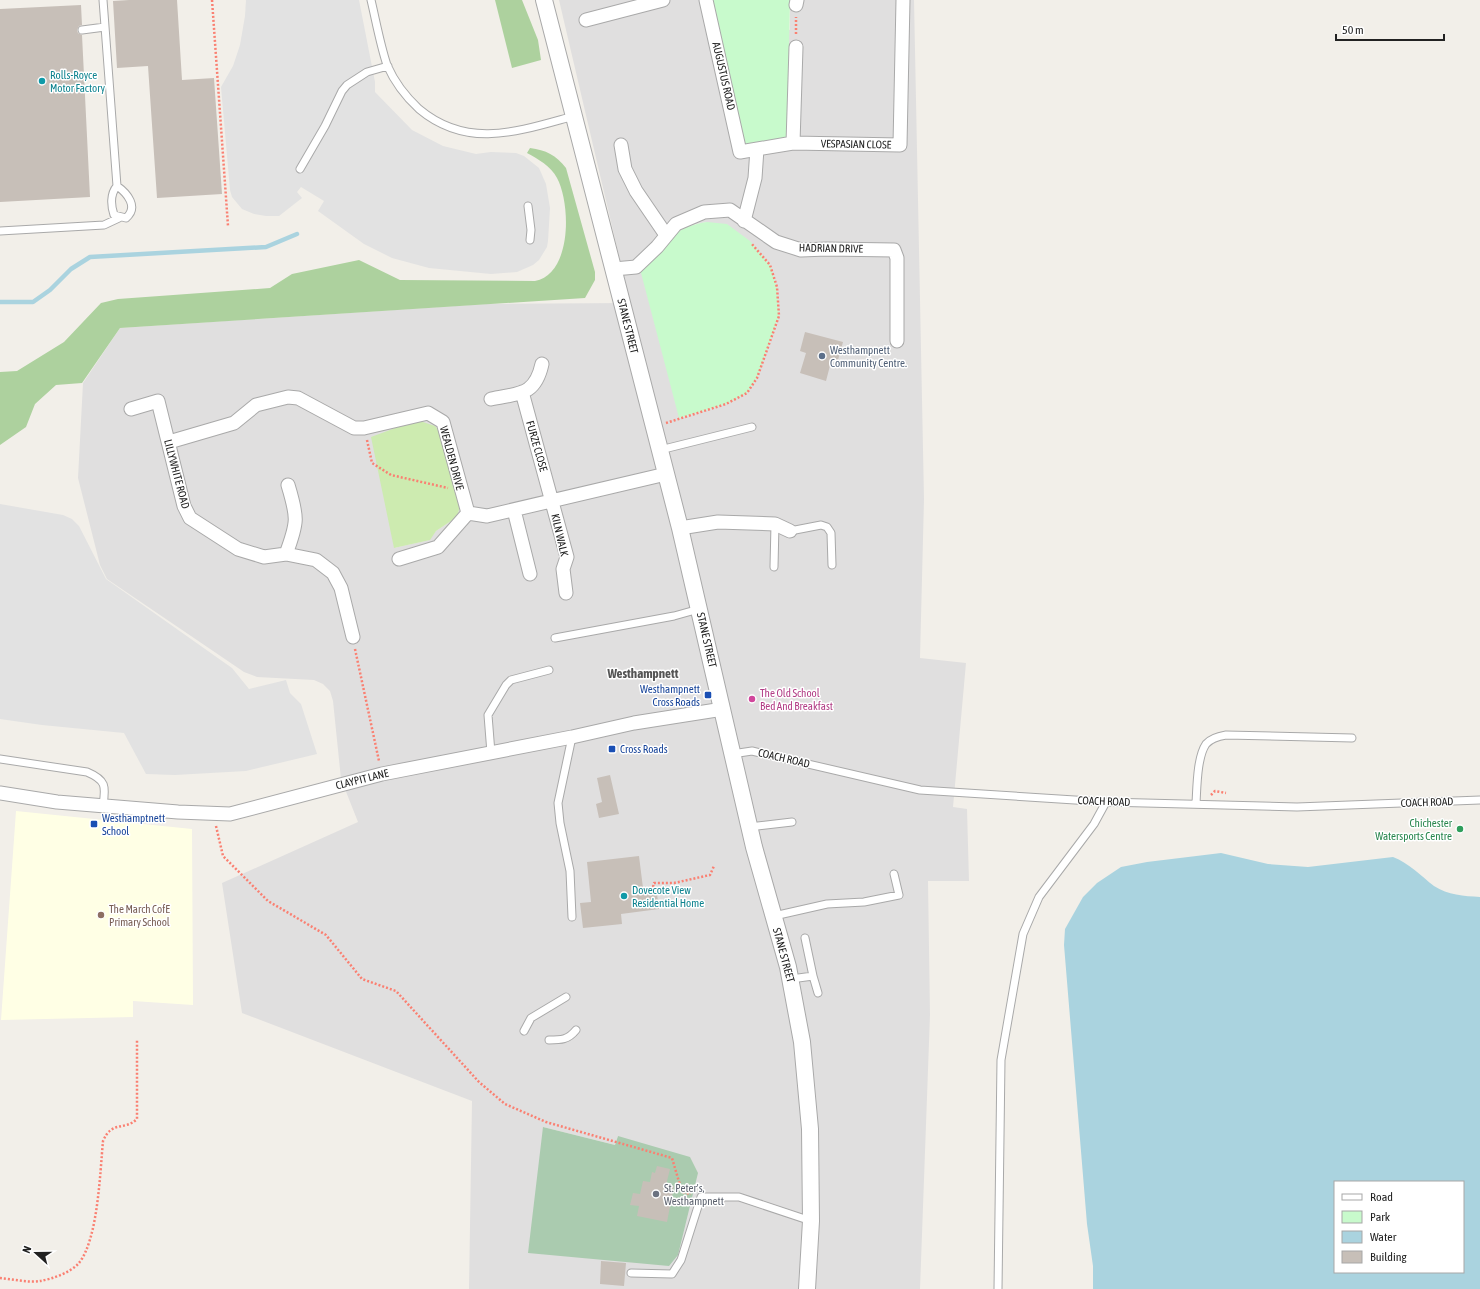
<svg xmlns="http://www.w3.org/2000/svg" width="1480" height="1289" font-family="'Asap Condensed',sans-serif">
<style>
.residential{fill:#e0dfdf;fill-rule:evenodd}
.education{fill:#ffffe5}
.grass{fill:#cdebb0}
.forest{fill:#add19e}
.cemetery{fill:#aacbaf}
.park{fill:#c8facc}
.parking{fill:#e2e2e2}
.water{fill:#aad3df;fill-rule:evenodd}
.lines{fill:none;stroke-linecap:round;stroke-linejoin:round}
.stream{stroke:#aad3df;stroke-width:4.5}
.building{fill:#c7bfb8}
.service-casing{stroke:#a9a9a9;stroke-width:9}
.minor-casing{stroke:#a9a9a9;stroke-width:15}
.tertiary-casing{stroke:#a9a9a9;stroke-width:18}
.path{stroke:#fa8072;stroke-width:2.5;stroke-dasharray:2 2;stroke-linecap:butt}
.service{stroke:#fff;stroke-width:7}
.minor{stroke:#fff;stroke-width:13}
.tertiary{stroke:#fff;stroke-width:16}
.culture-dot{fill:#0f9aa8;stroke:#fff;stroke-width:1.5}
.service-dot{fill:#5c6f8a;stroke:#fff;stroke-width:1.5}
.transit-dot{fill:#1a4fb4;stroke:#fff;stroke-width:1.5}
.hotel-dot{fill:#d1479c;stroke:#fff;stroke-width:1.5}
.leisure-dot{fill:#2e9e5b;stroke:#fff;stroke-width:1.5}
.education-dot{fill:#8d6e63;stroke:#fff;stroke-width:1.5}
.worship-dot{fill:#6b7280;stroke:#fff;stroke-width:1.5}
.labels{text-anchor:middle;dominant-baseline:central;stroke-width:3;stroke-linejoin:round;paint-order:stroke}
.culture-label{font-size:11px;fill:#0d838f;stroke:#fff;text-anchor:start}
.street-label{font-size:11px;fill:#222;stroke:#fff}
.service-label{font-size:11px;fill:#4e5e75;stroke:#fff;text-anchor:start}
.transit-label{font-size:11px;fill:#164399;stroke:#fff;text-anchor:start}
.hotel-label{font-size:11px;fill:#b23c85;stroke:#fff;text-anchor:start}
.leisure-label{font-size:11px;fill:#27864d;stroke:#fff;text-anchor:end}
.education-label{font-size:11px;fill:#785e54;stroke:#fff;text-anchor:start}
.worship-label{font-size:11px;fill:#5b616d;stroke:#fff;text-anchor:start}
.quarter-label{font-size:13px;font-weight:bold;fill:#555;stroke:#fff}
</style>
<rect width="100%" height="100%" fill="#f2efe9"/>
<path class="residential" d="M559 0H711L790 30V0H914L924 499 920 658 966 663 953 807 967 809 969 881H928L930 1015 920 1289H469L472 1101 242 1013 222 883 358 822 341 779 333 701 330 691 323 684 314 680 257 677 244 672 107 579 100 565 78 478 83 383 120 328 486 304 630 303ZM707 222 779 316 767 345 726 404 680 418 690 225ZM457 517 436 531 429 540 394 548ZM543 1127 615 1145 618 1136 669 1266Z"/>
<path class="education" d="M16 811 192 829 193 1005 133 1001V1017L1 1020Z"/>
<path class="grass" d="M417 420 435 426 442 435 460 506 457 517 436 531 430 540 394 548 371 437Z"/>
<path class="forest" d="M495 0H522L538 40 541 60 512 68Z
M530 148C546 150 556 155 566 168L595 272V280L585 298 120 328 82 383 56 385 35 404 26 427 0 445V372L17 371 64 342 101 303 118 299 270 288 292 274 359 260 400 280 535 281C572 274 571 204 557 178 551 166 538 159 527 153Z"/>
<path class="cemetery" d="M543 1127 615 1145 618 1136 690 1157 698 1173 678 1255 669 1266 528 1253Z"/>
<path class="park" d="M711 0H790L787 140 744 147Z
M707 222 727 224 750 241 770 265 777 287 779 316 757 378 747 393 726 404 679 418 640 269C663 245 672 227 707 222Z"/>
<path class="parking" d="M246 0H359L375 82V92L412 130 443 146 476 154 491 152 516 153 524 156 539 168 546 184 550 208 548 241 547 247 539 260 533 265 517 272 491 274 429 268 392 258 364 244 318 211 324 201 301 187 297 192 302 198 279 216H266L254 214 242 209 232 197 230 190 221 87 233 66 240 45 245 16Z
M0 504 63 515 72 519 79 526 106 579 232 668 249 689 286 680 290 693 301 704 317 754 246 771 175 775 146 774 124 733 42 725 0 719Z"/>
<path class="water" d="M1221 853 1268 864 1308 867 1393 857C1409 863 1421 876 1434 886 1448 895 1464 896 1480 897V1289H1093V1266L1087 1224 1064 945 1065 929 1083 897 1097 883 1121 867 1147 862ZM1335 1182H1463V1272H1335Z"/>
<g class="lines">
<path class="stream" d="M0 302H33L50 290 71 269 90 257 266 247 297 234"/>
</g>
<path class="building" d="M129 0H177L182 80 214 78 222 194 157 198 148 66 117 68 113 1Z
M81 5 82 25 79 26 77 30 78 33 82 35 90 197 0 202V9Z
M805 332 843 342 838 360 832 358 826 381 800 373 806 353 800 351Z
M610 775 619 814 599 818 596 804 602 802 597 778Z
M639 856 643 888 656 887 659 909 621 914 622 924 583 928 580 903 591 902 587 862Z
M657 1166 670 1169 666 1185 674 1186 667 1222 637 1216 639 1206 630 1205 633 1193 640 1194 643 1181 650 1182 652 1172 655 1173Z
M601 1261 626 1263 624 1286 600 1284Z"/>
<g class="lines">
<defs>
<path id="service" d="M103 0 117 186C110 194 111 206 114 215L126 218C139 207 127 193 117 186
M371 0C376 21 380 44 387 65 394 81 406 97 419 109 468 150 519 131 574 116
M82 30 105 27
M300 169 325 126 342 91 347 85 367 72 388 66
M528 206 531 230 530 240
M0 231 104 225 119 218
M660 450 752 427
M790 531 821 525 827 527 831 533 832 565
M774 567 775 524
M555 638 674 616 699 609
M572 737 558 803 560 823 570 871 572 917
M491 753 488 715 506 685 511 680 549 670
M732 754 752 751 920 790 1106 802 1297 807 1480 800
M0 759 87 772C106 780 106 786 103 805
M1196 803C1197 787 1197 757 1206 744 1211 738 1220 736 1226 735L1352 738
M749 827 792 822
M774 916 827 904 864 902 899 895 894 874
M813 976 818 993
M791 979 813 976 805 938
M524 1031 531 1018 566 997
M549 1040C561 1040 568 1040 576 1030
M631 1273 672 1274 681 1260 701 1197H739L811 1221
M998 1289 1001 1060 1023 934 1039 897 1094 824 1106 802"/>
<path id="minor" d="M706 0 740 152 793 143 900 145 903 0
M796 5 797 0
M586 20 663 0
M793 143 796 47
M621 145 625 169 636 191 666 235
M744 221 755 178 757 149
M614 269 636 267 657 247 676 224 704 212 730 210 776 242 801 250 827 249 894 250 897 258V341
M522 392 567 557 563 569 566 593
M491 399C519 393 535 396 542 364
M131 409 158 401 184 506 190 518 238 549 264 557 286 554 316 560 333 573 341 588 353 637
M169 442 234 423 256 405 288 397 298 398 354 428H364L428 413 443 422 468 513
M514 510 530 574
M468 513 487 516 666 474
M680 528 718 522 775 524 790 531
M286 554C298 522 298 518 288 485
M399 559 438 547 468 513
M0 793 57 802 178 812 230 814 382 774 572 737 634 723 723 709"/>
<path id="tertiary" d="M544 0 680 528 754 847 788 967 802 1042 810 1129 811 1221 807 1289"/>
</defs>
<use href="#service" class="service-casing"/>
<use href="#minor" class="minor-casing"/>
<use href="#tertiary" class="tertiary-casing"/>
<path class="path" d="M212 0 228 226
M796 34V17
M666 423 726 404 747 393 757 378 779 316 777 287 770 265 751 243
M367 440 372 463 391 475 448 488
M355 649 379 761
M1211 795 1215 791 1226 793
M216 826 223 856 268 901 326 935 362 979 396 991 479 1082 505 1104 546 1122 672 1158 682 1192 691 1194
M653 887 654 883H674L710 875 714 866
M0 1278C12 1279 28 1283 40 1281 52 1279 70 1273 79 1263 98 1239 100 1173 103 1141 112 1120 125 1131 137 1119V1039"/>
<use href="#service" class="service"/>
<use href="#minor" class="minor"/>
<use href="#tertiary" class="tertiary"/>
</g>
<g class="culture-dot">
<circle cx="42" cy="81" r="4"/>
<circle cx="624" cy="896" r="4"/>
</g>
<circle class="service-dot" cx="822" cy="356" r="4"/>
<g class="transit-dot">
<rect x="704" y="691" width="8" height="8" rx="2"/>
<rect x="608" y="745" width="8" height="8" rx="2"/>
<rect x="90" y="820" width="8" height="8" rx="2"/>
</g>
<circle class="hotel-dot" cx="752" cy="699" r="4"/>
<circle class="leisure-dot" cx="1460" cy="829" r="4"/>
<circle class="education-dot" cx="101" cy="915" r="4"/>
<circle class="worship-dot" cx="656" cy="1194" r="4"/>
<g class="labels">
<g class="culture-label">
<text x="50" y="75">Rolls-Royce<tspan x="50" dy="13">Motor Factory</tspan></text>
<text x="632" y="890">Dovecote View<tspan x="632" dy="13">Residential Home</tspan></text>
</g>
<g class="street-label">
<text transform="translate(724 76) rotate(77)">AUGUSTUS ROAD</text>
<text transform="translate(856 144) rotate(1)">VESPASIAN CLOSE</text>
<text transform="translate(831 248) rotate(1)">HADRIAN DRIVE</text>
<text transform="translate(628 326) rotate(76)">STANE STREET</text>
<text transform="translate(537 446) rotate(74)">FURZE CLOSE</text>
<text transform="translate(452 458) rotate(75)">WEALDEN DRIVE</text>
<text transform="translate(177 474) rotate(75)">LILLYWHITE ROAD</text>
<text transform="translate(560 535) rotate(77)">KILN WALK</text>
<text transform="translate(707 640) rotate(77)">STANE STREET</text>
<text transform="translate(784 758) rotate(13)">COACH ROAD</text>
<text transform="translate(362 779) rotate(-14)">CLAYPIT LANE</text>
<text transform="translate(1104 801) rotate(2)">COACH ROAD</text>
<text transform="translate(1427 802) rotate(-2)">COACH ROAD</text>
<text transform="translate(784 955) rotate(75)">STANE STREET</text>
</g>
<g class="service-label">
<text x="830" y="350">Westhampnett<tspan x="830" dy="13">Community Centre.</tspan></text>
</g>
<g class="transit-label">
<text x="700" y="689" text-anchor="end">Westhampnett<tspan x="700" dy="13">Cross Roads</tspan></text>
<text x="620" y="749">Cross Roads</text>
<text x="102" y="818">Westhamptnett<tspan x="102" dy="13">School</tspan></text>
</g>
<g class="hotel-label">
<text x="760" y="693">The Old School<tspan x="760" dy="13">Bed And Breakfast</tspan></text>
</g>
<g class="leisure-label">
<text x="1452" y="823">Chichester<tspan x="1452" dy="13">Watersports Centre</tspan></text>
</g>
<g class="education-label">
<text x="109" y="909">The March CofE<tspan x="109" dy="13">Primary School</tspan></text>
</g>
<g class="worship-label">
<text x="664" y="1188">St. Peter's,<tspan x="664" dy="13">Westhampnett</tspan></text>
</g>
<g class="quarter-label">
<text x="643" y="673">Westhampnett</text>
</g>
</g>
<rect x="1334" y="1181" width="130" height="92" fill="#ffffff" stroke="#a7a7a7"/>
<rect x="1342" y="1194" width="20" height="6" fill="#ffffff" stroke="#a7a7a7"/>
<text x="1370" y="1201" font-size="12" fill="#222222">Road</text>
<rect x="1342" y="1211" width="20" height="12" fill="#c8facc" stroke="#a7a7a7"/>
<text x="1370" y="1221" font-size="12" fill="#222222">Park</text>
<rect x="1342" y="1231" width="20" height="12" fill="#aad3df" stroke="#a7a7a7"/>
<text x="1370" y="1241" font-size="12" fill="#222222">Water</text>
<rect x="1342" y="1251" width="20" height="12" fill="#c7bfb8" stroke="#a7a7a7"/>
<text x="1370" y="1261" font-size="12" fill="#222222">Building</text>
<g transform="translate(36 1253) rotate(291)" stroke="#ffffff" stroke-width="3" paint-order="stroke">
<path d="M0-3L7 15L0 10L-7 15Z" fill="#222222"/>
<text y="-6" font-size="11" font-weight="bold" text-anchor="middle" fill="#222222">N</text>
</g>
<path d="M1336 34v6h108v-6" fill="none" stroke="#222222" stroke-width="2"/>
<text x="1342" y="34" font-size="12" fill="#222222" stroke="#ffffff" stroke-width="3" paint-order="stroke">50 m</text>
</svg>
